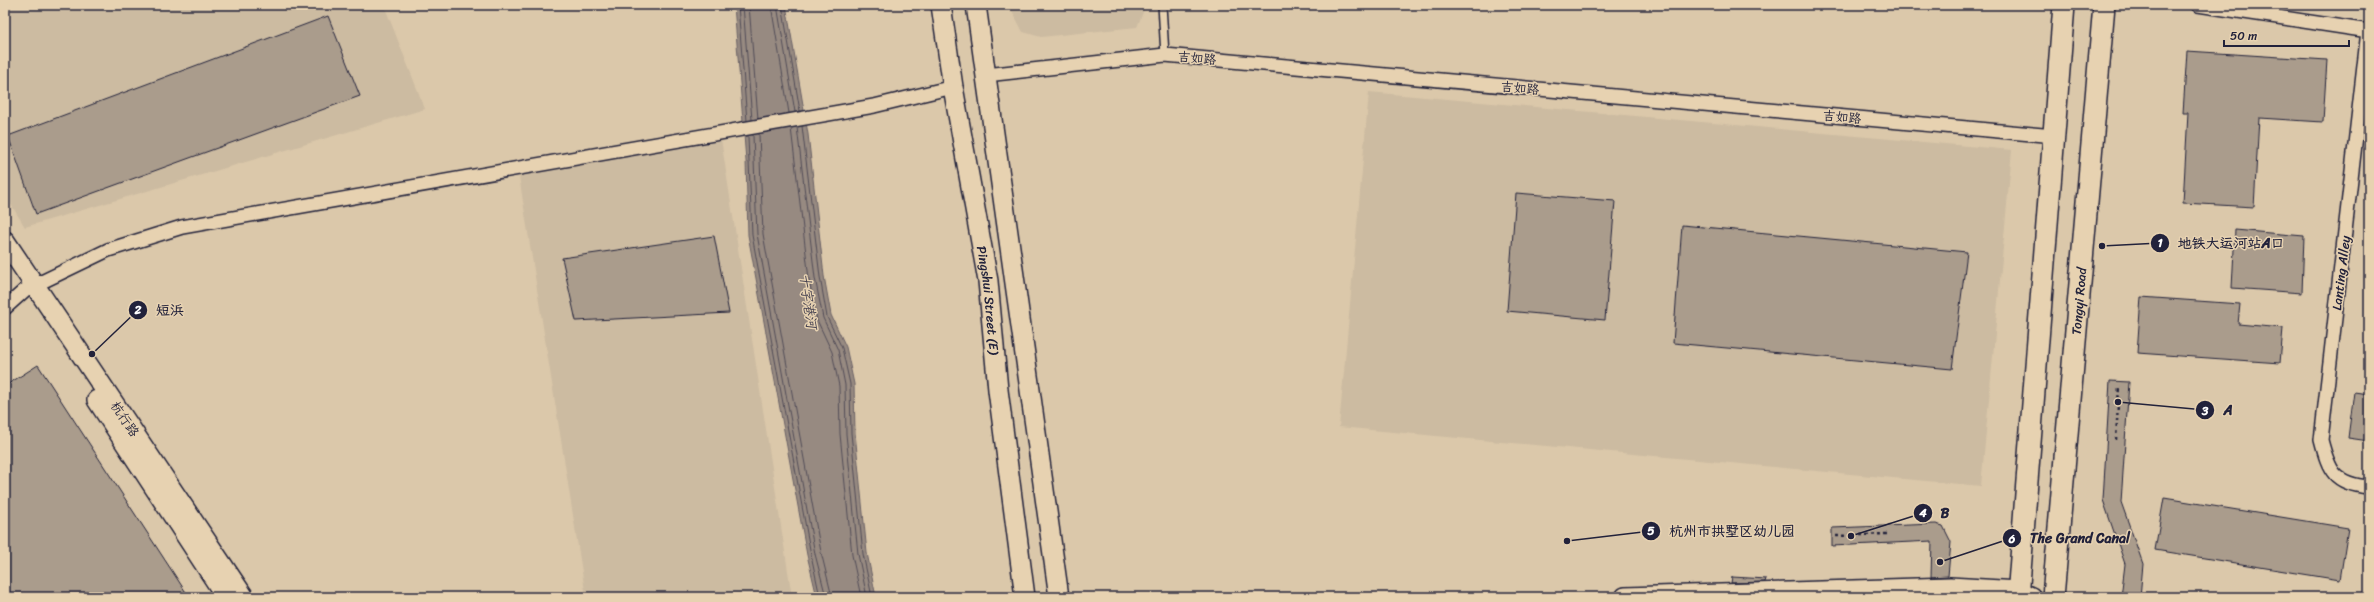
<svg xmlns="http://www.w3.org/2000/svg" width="2374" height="602" font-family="Sriracha,'LXGW WenKai TC',sans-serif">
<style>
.built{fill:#ccbba1}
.water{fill:#978a81;stroke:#686065}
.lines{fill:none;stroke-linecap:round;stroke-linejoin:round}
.shore{stroke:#514c57;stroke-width:1}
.building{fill:#aa9c8c;stroke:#22223b}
.lane-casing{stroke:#22223b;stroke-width:10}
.street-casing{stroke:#22223b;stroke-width:16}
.secondary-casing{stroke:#22223b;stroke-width:22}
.primary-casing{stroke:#22223b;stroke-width:24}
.path{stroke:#22223b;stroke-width:2.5;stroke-dasharray:3 3;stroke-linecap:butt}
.lane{stroke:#e7d2b1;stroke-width:7}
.street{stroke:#e7d2b1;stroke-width:13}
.secondary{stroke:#e7d2b1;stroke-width:19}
.primary{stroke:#e7d2b1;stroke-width:21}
.labels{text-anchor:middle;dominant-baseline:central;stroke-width:3;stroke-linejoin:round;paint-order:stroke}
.street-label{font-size:13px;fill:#22223b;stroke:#e7d2b1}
.water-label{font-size:14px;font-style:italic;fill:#454150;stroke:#e7d2b1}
.leader{fill:none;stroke:#22223b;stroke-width:1.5}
.callout-dot{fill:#22223b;stroke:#e7d2b1;stroke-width:1.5}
.mark-label{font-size:12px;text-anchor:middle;font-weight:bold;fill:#fff}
.callout-label{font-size:14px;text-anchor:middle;font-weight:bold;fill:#22223b;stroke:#e7d2b1;stroke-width:3;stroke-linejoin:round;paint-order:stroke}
</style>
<rect width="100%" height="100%" fill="#dbc8aa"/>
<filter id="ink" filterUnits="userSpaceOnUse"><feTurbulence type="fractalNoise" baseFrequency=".025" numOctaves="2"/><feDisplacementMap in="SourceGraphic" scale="8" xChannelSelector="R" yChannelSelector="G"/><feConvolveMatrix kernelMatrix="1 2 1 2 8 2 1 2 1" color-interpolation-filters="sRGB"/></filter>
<g filter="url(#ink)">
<path class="built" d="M5 5H384L425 109 25 227 5 195Z
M1009 5H1146L1137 27 1041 37 1023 32Z
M1369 92 2012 150 1981 486 1339 427Z
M721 139 792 597H586L519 176Z"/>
<path class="water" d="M734 5H786L808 134 824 276 831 315 846 347 854 384 855 433 867 553 876 597H817L807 555 748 235 746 161Z"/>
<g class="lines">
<path class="shore" d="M738 5 747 121
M743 5 752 120
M749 5 758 119
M771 5 789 113
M777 5 795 112
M782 5 800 111
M802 126 820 277 827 317 842 348 850 384 851 433 863 554 872 597
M797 127 815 278 823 318 838 350 845 385 846 434 858 554 867 597
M791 128 809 279 817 320 832 352 839 386 840 434 852 555 861 597
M759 134 763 234 821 552 832 597
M753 135 757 234 815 554 826 597
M748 136 752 235 811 555 820 597"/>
</g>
<path class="building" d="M328 16 360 96 36 214 8 136Z
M2187 51 2327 60 2323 122 2259 118 2254 207 2183 203 2188 113H2183Z
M1516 193 1615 201 1605 320 1507 311Z
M1682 225 1967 252 1952 369 1673 343Z
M2235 230 2304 236 2302 293 2232 288Z
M714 236 729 313 576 321 562 258Z
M2141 297 2240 304 2238 324 2283 328 2280 363 2137 353Z
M38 365 189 597H5V386Z
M2110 381 2129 382 2121 502 2143 564 2140 597H2121L2125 564 2103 500Z
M2354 392 2369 394V441L2348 438Z
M2164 498 2348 528 2340 580 2155 550Z
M1936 524 1943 526 1951 542 1948 576 1931 577 1932 541 1832 546V528Z
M1732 577 1766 579 1765 582 1731 583Z"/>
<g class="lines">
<defs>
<path id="lane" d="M1162 5 1165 55"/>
<path id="street" d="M2198 5 2369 31
M2368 31 2321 440C2329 471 2334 484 2369 487
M986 75 1165 55 2054 136
M5 308 25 290 108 250 182 227 874 106 953 87"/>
<g id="secondary">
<path id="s1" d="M941 5 953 87 988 281 998 390 1025 597"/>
<path d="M976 5 1059 597"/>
<path d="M5 241 244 597"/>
<path d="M97 400 226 597"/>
<path d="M1625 597 1950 587 2018 591 2031 597"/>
</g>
<g id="primary">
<path d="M2018 597 2064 5"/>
<path id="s2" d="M2053 597 2104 5"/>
</g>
</defs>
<use href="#lane" class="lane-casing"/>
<use href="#street" class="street-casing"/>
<use href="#secondary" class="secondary-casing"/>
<use href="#primary" class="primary-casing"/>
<path class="path" d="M2116 440 2119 386
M1836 536 1887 534"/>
<use href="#lane" class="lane"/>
<use href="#street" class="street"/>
<use href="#secondary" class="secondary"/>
<use href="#primary" class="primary"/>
</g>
</g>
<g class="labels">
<g class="street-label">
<text transform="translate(1197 58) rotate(5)">吉如路</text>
<text transform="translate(1520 88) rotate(5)">吉如路</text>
<text transform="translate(1842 117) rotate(5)">吉如路</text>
<text transform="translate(2341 273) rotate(-83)">Lanting Alley</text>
<text stroke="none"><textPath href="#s1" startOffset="299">Pingshui Street (E)</textPath></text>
<text stroke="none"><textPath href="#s2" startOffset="297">Tongyi Road</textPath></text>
<text transform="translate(125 419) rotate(56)">杭行路</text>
</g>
<g class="water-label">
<text transform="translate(808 301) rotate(82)">十字港河</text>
</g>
</g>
<path class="leader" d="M2102 246L2160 243M92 354L138 310M2118 402L2205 410M1851 536L1923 513M1567 541L1651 531M1940 562L2012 538"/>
<g class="callout-dot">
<circle cx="2102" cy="246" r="4"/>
<circle cx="92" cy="354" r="4"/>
<circle cx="2118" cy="402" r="4"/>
<circle cx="1851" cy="536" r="4"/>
<circle cx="1567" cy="541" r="4"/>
<circle cx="1940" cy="562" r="4"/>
<circle cx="2160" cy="243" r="10"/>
<circle cx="138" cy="310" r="10"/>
<circle cx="2205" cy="410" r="10"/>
<circle cx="1923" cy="513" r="10"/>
<circle cx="1651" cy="531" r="10"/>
<circle cx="2012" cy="538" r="10"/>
</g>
<g class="mark-label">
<text x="2160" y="247">1</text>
<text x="138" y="314">2</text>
<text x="2205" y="415">3</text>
<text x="1923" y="517">4</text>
<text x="1651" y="535">5</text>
<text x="2012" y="543">6</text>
</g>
<g class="callout-label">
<text x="2231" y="248">地铁大运河站A口</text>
<text x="170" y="315">短浜</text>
<text x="2228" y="415">A</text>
<text x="1945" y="518">B</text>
<text x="1732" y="536">杭州市拱墅区幼儿园</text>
<text x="2080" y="543">The Grand Canal</text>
</g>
<rect width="2374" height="602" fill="none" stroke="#e7d2b1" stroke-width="20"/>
<rect x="10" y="10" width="2354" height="582" fill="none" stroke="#22223b" stroke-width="1.5" filter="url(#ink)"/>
<path d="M2224 40v6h125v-6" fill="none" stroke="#22223b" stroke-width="2"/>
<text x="2230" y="40" font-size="12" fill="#22223b" stroke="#e7d2b1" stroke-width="3" paint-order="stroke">50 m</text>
</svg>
